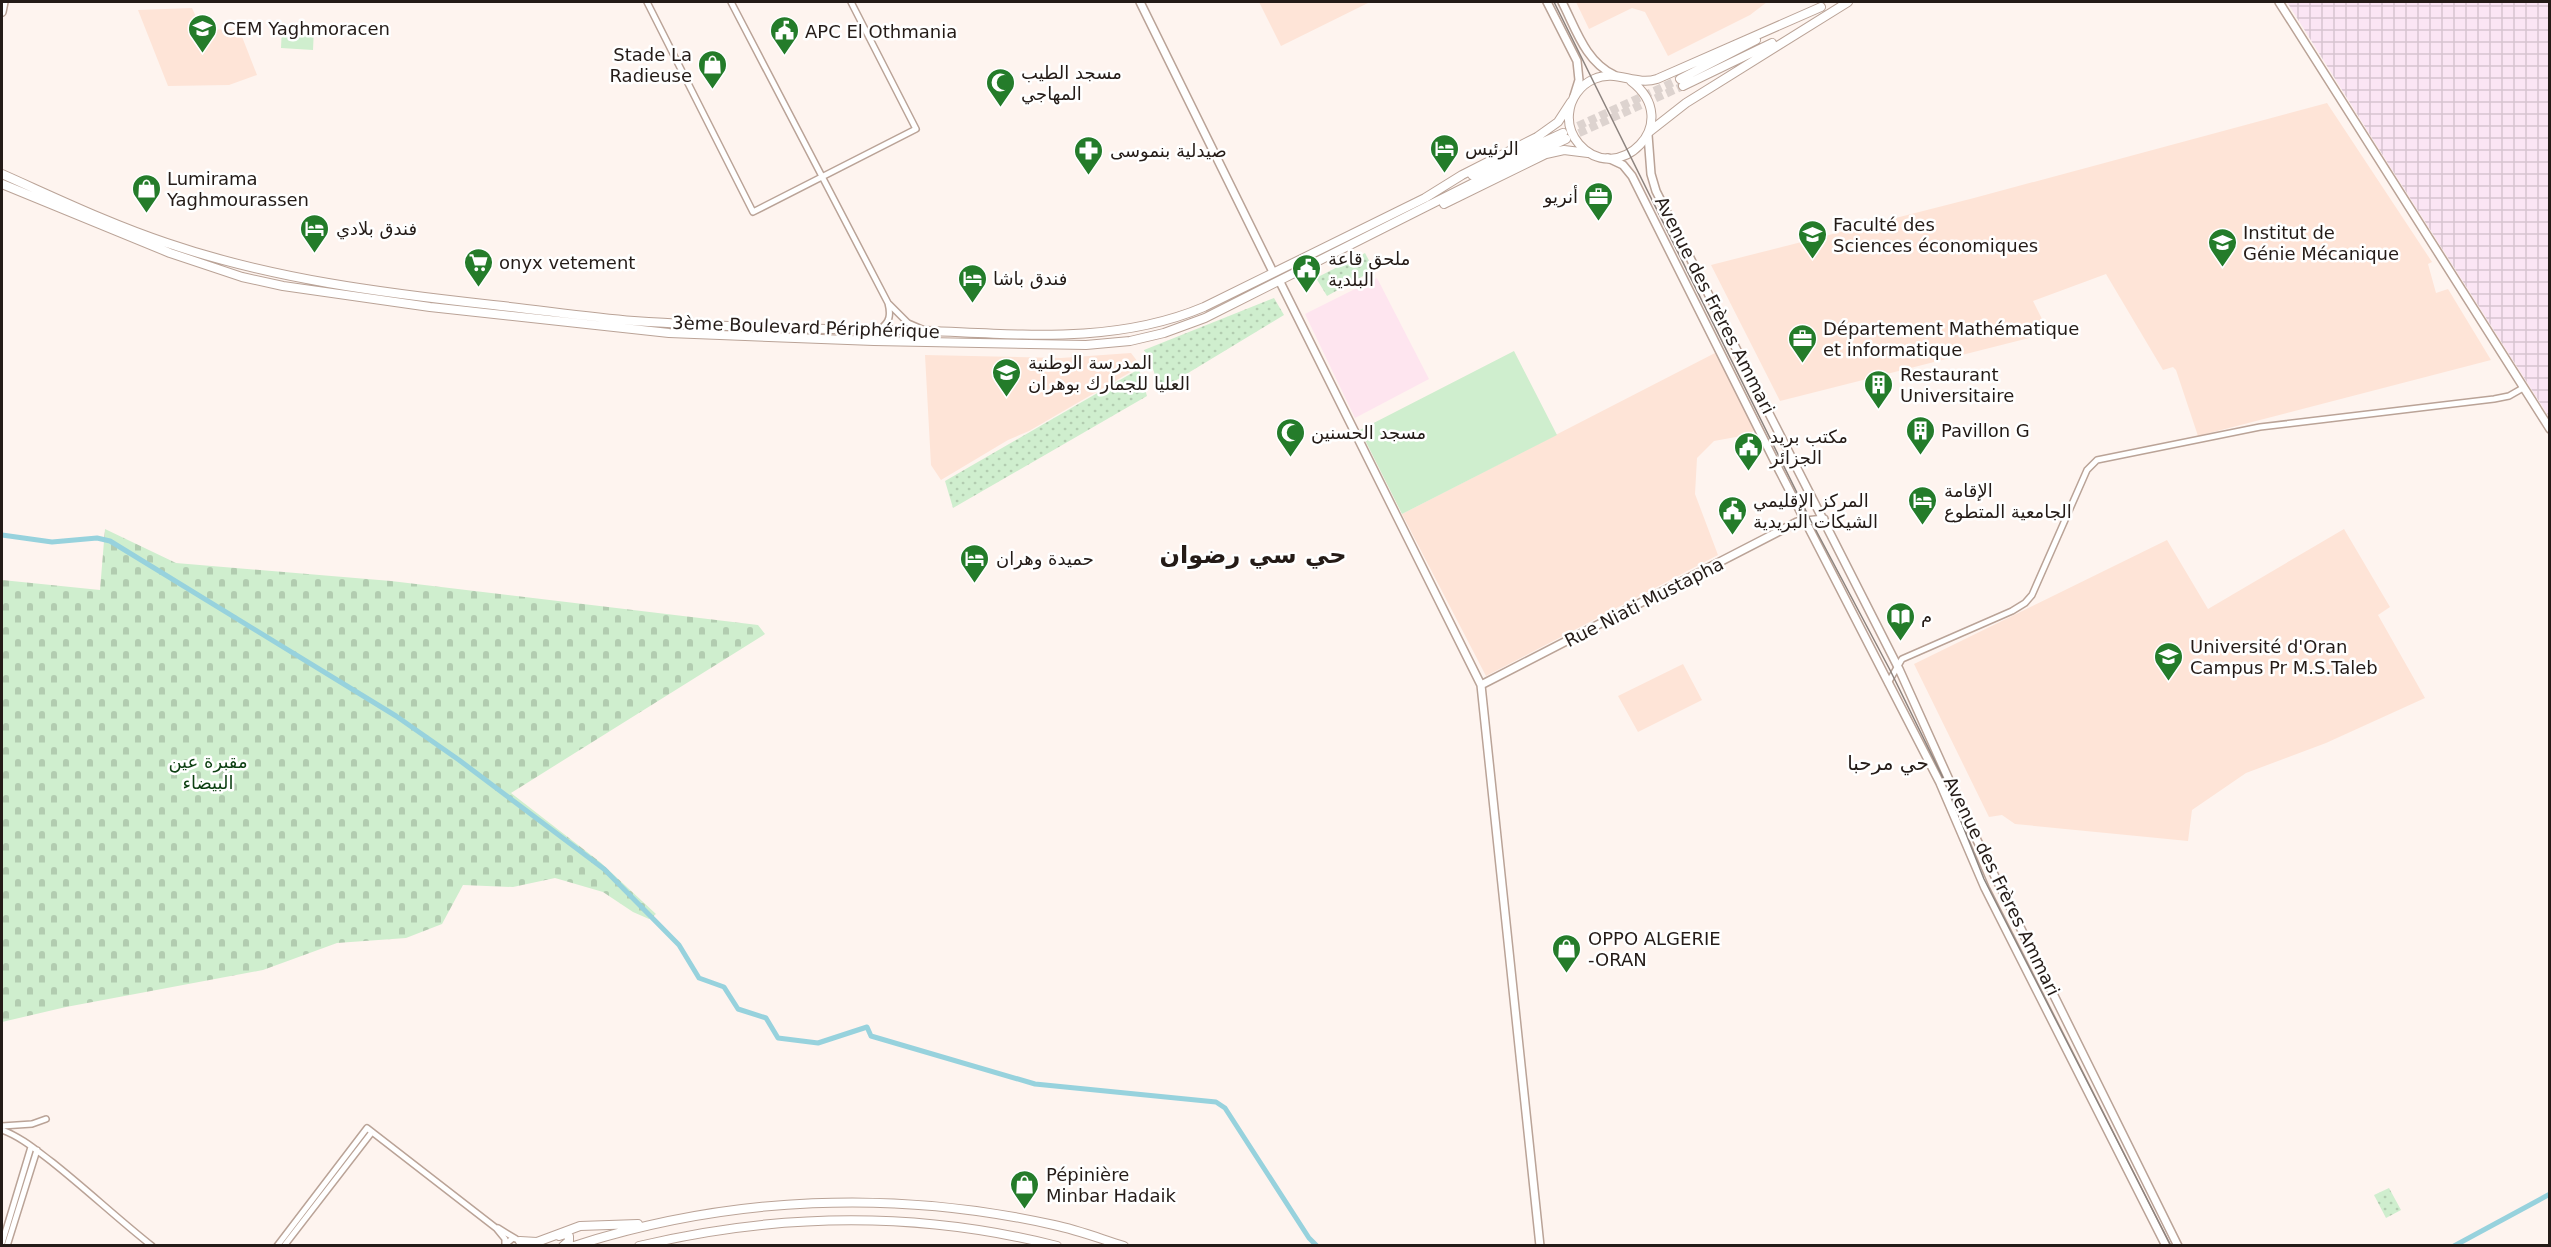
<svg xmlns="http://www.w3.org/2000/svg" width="2551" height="1247" font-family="'DejaVu Sans',Cairo,sans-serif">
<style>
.commercial{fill:#fee5ef}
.industrial{fill:url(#industrial-grid)}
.built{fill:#fee4d7}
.grass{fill:url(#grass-dots)}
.cemetery{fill:url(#cemetery-stones)}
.park{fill:#cfeece}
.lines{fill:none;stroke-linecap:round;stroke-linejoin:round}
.canal{stroke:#97d2dd;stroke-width:5}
.highway-tunnel{stroke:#ddd3cf;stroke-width:8;stroke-dasharray:8 4;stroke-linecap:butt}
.minor-casing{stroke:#baa397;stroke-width:8}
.major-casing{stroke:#baa397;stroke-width:10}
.highway-casing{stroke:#baa397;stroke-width:10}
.minor{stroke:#fff;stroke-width:5}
.major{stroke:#fff;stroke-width:7}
.highway{stroke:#fff;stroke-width:8}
.tram{stroke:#8c837e;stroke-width:1.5}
.labels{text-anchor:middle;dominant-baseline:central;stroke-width:5;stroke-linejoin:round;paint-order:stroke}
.poi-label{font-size:18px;fill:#241b17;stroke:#fff;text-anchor:start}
.street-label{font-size:18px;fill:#241b17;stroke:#fff}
.park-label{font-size:18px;fill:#0c3f11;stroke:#fff}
.neighbourhood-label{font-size:20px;fill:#241b17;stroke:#fff}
.district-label{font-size:24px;font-weight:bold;fill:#241b17;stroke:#fff}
</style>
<defs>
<pattern id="industrial-grid" width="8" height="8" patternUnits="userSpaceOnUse" patternTransform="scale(1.5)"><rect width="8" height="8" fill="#fbe5f4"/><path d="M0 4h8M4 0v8" fill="none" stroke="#d7c4d0"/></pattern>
<pattern id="grass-dots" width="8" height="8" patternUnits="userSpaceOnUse" patternTransform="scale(1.5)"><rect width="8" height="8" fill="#cfeece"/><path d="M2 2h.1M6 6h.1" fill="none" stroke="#b2ccb0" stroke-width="1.8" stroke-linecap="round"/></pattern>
<pattern id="cemetery-stones" width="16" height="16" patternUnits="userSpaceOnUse" patternTransform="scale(1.5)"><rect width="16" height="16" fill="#cfeece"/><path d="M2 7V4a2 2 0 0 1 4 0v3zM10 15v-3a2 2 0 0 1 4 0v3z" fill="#b2ccb0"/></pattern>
</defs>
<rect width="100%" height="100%" fill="#fef4ef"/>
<path class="commercial" d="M1377 278 1429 379 1355 418 1305 314Z"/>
<path class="industrial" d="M2287 2H2549V417L2377 146Z"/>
<path class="built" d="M1259 2H1370L1281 46Z
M1576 2H1767L1750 15 1668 56 1645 12 1632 8 1589 29Z
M192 8 202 30 239 29 257 75 229 85 168 86 138 10Z
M2327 103 2432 262 2428 264 2436 293 2448 289 2491 360 2198 436 2176 370 2173 367 2163 370 2106 274 2033 301 2049 333 1780 401 1711 265 1974 198Z
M1131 353 1141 366 1029 431 1008 440 941 480 931 465 925 355 1061 358Z
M1715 353 1755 430 1747 435 1714 441 1697 458 1695 494 1718 555 1486 676 1402 514Z
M2344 529 2390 607 2378 615 2425 698 2326 743 2246 773 2192 810 2188 841 2015 824 2002 815 1989 817 1914 664 2167 540 2208 609Z
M1683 664 1702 700 1638 732 1618 696Z"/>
<path class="grass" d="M1365 253 1374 270 1327 296 1316 278Z
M1274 298 1284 315 1160 390 1150 360 1144 350Z
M1139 369 1147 396 953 508 945 481Z
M2389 1188 2401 1210 2386 1218 2374 1195Z"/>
<path class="cemetery" d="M105 529 176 563 391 581 758 625 765 634 511 793 600 862 656 914 649 919 633 912 603 892 555 878 513 887 463 885 442 924 406 938 337 943 263 970 66 1007 2 1022V580L100 590Z"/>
<path class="park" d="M282 26 314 28 313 50 281 48Z
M1514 351 1557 435 1402 514 1360 430Z"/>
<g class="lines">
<path class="canal" d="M2 535 52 542 97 538 110 541 396 716 459 760 604 869 679 945 699 978 724 987 738 1009 766 1018 778 1038 818 1043 867 1027 871 1036 1035 1084 1216 1102 1225 1108 1309 1238 1317 1246
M2454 1246 2550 1194"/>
<path class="highway-tunnel" d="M1567 131 1680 79
M1568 138 1683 86"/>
<defs>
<path id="minor" d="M647 2 753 212 916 129 851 2
M731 2 888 303C891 315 890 322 880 329
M889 304 908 323 922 329
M1888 683 1902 659 2012 611 2025 603 2032 595 2087 470 2097 460 2260 427 2494 399 2509 396 2523 388
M2 1126 32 1124 46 1119
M2 1130C21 1137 36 1150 52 1162 86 1189 118 1219 152 1246
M498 1228 516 1239
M2 1243 31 1147
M506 1244 513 1238 518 1240 522 1246
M7 1246 37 1150
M277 1246 367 1128 496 1228 505 1239V1246
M284 1246 372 1132"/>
<path id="major" d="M1140 2 1273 272
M1547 2 1577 61 1579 80 1574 96
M1562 2C1576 29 1585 61 1614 75
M2279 2 2550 429
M2 12 4 2
M1648 135 1651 174 1656 191 1899 669 1969 824 2178 1246
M1608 158 1623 165 1632 176 1779 470 1940 783 1985 888 2166 1246
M1280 282 1481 685 1540 1246
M1481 685 1797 522 1824 519"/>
<path id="highway" d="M1680 79 1756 40
M1631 81C1686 123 1617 188 1579 144 1572 136 1568 125 1569 114 1570 99 1580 85 1594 79 1616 69 1635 86 1657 79L1821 7
M1683 86 1772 43
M1649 132 1686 103 1848 2
M2 174C56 198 110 224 167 243 272 279 383 293 493 305 540 310 587 317 634 321 722 327 812 329 900 330 1002 332 1107 348 1204 307L1425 198 1462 175 1537 137 1558 122 1571 102
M1472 175 1563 133
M2 184 170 253 242 277 283 286 430 307 669 333 874 341 1086 345 1130 341 1164 333 1205 318 1493 173 1566 139
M1444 204 1546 154 1564 150 1588 153
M559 1236 565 1234 569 1236V1241L563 1246
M520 1241 537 1242 580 1226 638 1224
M574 1246C729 1196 895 1189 1054 1225 1078 1230 1101 1239 1124 1246
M639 1246C777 1213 919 1211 1057 1246"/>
</defs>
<use href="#minor" class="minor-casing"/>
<use href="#major" class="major-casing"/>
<use href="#highway" class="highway-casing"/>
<use href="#minor" class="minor"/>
<use href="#major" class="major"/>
<use href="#highway" class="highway"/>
<path class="tram" d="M1554 2 1811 521 1890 670 1947 786 1984 879 2171 1246"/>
</g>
<defs>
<symbol id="school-pin" viewBox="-11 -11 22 30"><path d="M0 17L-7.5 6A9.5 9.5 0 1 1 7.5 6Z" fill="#247c2a" stroke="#fff"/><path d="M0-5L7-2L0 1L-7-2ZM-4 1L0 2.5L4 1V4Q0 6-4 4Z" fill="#fff"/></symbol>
<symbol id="civic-pin" viewBox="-11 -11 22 30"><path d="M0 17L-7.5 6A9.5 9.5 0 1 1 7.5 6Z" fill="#247c2a" stroke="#fff"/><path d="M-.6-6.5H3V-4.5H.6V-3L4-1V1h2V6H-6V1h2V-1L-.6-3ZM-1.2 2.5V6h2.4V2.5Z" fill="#fff"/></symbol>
<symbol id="shop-pin" viewBox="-11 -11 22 30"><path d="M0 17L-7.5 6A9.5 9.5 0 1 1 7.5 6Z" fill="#247c2a" stroke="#fff"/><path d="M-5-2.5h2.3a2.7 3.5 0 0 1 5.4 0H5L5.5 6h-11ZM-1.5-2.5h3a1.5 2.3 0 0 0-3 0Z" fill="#fff"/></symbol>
<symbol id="mosque-pin" viewBox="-11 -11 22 30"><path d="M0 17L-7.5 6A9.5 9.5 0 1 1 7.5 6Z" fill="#247c2a" stroke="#fff"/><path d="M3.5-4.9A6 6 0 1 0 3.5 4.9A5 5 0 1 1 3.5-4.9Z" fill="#fff"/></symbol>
<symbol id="hotel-pin" viewBox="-11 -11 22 30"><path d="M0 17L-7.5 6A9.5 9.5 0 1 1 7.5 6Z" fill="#247c2a" stroke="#fff"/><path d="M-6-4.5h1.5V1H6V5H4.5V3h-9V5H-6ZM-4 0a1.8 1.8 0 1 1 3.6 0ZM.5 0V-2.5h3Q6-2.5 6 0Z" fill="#fff"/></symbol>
<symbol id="pharmacy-pin" viewBox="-11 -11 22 30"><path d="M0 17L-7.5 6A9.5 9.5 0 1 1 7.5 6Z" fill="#247c2a" stroke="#fff"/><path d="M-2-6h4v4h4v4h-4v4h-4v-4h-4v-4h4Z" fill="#fff"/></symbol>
<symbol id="office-pin" viewBox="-11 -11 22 30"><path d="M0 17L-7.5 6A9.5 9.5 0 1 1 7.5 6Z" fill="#247c2a" stroke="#fff"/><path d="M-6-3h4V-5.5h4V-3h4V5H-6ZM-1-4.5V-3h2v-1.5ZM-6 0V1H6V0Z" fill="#fff"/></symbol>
<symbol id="university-pin" viewBox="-11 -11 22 30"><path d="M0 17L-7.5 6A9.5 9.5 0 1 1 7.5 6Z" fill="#247c2a" stroke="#fff"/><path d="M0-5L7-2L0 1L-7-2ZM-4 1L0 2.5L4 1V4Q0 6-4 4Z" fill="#fff"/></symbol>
<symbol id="supermarket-pin" viewBox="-11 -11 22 30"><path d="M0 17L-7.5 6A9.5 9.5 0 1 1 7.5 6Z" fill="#247c2a" stroke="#fff"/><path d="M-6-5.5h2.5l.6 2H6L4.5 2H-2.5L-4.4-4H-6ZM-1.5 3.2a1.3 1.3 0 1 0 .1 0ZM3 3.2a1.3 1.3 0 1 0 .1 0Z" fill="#fff"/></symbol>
<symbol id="building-pin" viewBox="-11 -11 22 30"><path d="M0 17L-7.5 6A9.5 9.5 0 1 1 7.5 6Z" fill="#247c2a" stroke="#fff"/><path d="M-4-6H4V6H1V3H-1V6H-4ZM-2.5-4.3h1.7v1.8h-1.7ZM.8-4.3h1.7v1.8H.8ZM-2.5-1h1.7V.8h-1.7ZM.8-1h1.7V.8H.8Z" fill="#fff"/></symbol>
<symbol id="library-pin" viewBox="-11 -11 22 30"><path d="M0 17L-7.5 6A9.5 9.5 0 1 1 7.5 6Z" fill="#247c2a" stroke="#fff"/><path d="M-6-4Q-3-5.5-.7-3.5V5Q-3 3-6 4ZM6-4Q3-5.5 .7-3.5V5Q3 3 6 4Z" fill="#fff"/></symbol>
</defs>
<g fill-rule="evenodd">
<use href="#school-pin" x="186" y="12" width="33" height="45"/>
<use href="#civic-pin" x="768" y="14" width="33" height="45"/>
<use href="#shop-pin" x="696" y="48" width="33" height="45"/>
<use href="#mosque-pin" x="984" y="66" width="33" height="45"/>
<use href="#hotel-pin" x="1428" y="132" width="33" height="45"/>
<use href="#pharmacy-pin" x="1072" y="134" width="33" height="45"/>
<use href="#shop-pin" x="130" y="172" width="33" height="45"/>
<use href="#office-pin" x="1582" y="180" width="33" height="45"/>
<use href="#hotel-pin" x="298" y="212" width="33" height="45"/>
<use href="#university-pin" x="1796" y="218" width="33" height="45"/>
<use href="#university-pin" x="2206" y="226" width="33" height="45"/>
<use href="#supermarket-pin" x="462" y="246" width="33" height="45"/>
<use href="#civic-pin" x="1290" y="252" width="33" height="45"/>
<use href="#hotel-pin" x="956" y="262" width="33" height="45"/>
<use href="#office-pin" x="1786" y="322" width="33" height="45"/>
<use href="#university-pin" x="990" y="356" width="33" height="45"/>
<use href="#building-pin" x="1862" y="368" width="33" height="45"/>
<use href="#building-pin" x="1904" y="414" width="33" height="45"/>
<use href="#mosque-pin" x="1274" y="416" width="33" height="45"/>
<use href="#civic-pin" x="1732" y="430" width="33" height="45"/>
<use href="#hotel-pin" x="1906" y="484" width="33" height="45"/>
<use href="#civic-pin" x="1716" y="494" width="33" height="45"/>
<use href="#hotel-pin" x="958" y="542" width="33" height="45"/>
<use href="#library-pin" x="1884" y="600" width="33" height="45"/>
<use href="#university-pin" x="2152" y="640" width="33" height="45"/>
<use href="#shop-pin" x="1550" y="932" width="33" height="45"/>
<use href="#shop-pin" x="1008" y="1168" width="33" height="45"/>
</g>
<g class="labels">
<g class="poi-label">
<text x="223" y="28">CEM Yaghmoracen</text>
<text x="805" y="31">APC El Othmania</text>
<text x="692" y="54" text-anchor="end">Stade La<tspan x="692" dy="21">Radieuse</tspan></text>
<text x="1021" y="72">مسجد الطيب<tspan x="1021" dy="21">المهاجي</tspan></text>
<text x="1465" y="148">الرئيس</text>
<text x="1110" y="150">صيدلية بنموسى</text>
<text x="167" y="178">Lumirama<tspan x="167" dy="21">Yaghmourassen</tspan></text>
<text x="1578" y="196" text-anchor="end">أنريو</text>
<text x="1833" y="224">Faculté des<tspan x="1833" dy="21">Sciences économiques</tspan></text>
<text x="336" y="228">فندق بلادي</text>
<text x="2243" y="232">Institut de<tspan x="2243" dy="21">Génie Mécanique</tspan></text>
<text x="1328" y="258">ملحق قاعة<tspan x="1328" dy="21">البلدية</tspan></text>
<text x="499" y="262">onyx vetement</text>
<text x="993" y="278">فندق باشا</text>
<text x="1823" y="328">Département Mathématique<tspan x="1823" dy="21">et informatique</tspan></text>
<text x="1028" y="362">المدرسة الوطنية<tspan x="1028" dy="21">العليا للجمارك بوهران</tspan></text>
<text x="1900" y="374">Restaurant<tspan x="1900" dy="21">Universitaire</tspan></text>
<text x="1941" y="430">Pavillon G</text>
<text x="1311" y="432">مسجد الحسنين</text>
<text x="1770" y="436">مكتب بريد<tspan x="1770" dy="21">الجزائر</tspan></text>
<text x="1944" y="490">الإقامة<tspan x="1944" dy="21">الجامعية المتطوع</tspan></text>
<text x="1753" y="500">المركز الإقليمي<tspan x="1753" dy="21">الشيكات البريدية</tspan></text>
<text x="996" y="558">حميدة وهران</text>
<text x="1921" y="616">م</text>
<text x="2190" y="646">Université d'Oran<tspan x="2190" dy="21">Campus Pr M.S.Taleb</tspan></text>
<text x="1588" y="938">OPPO ALGERIE<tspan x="1588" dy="21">-ORAN</tspan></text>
<text x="1046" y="1174">Pépinière<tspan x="1046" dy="21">Minbar Hadaik</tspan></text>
</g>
<g class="street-label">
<text transform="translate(1715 305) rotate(63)">Avenue des Frères Ammari</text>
<text transform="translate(806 327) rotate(2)">3ème Boulevard Périphérique</text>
<text transform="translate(1644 602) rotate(-27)">Rue Niati Mustapha</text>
<text transform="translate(2002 886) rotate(64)">Avenue des Frères Ammari</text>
</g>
<g class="park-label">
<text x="208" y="761">مقبرة عين<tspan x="208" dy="21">البيضاء</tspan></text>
</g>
<g class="neighbourhood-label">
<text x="1888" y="763">حي مرحبا</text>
</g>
<g class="district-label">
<text x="1253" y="555">حي سي رضوان</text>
</g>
</g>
<rect width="2551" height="1247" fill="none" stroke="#241b17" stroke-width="6"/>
</svg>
